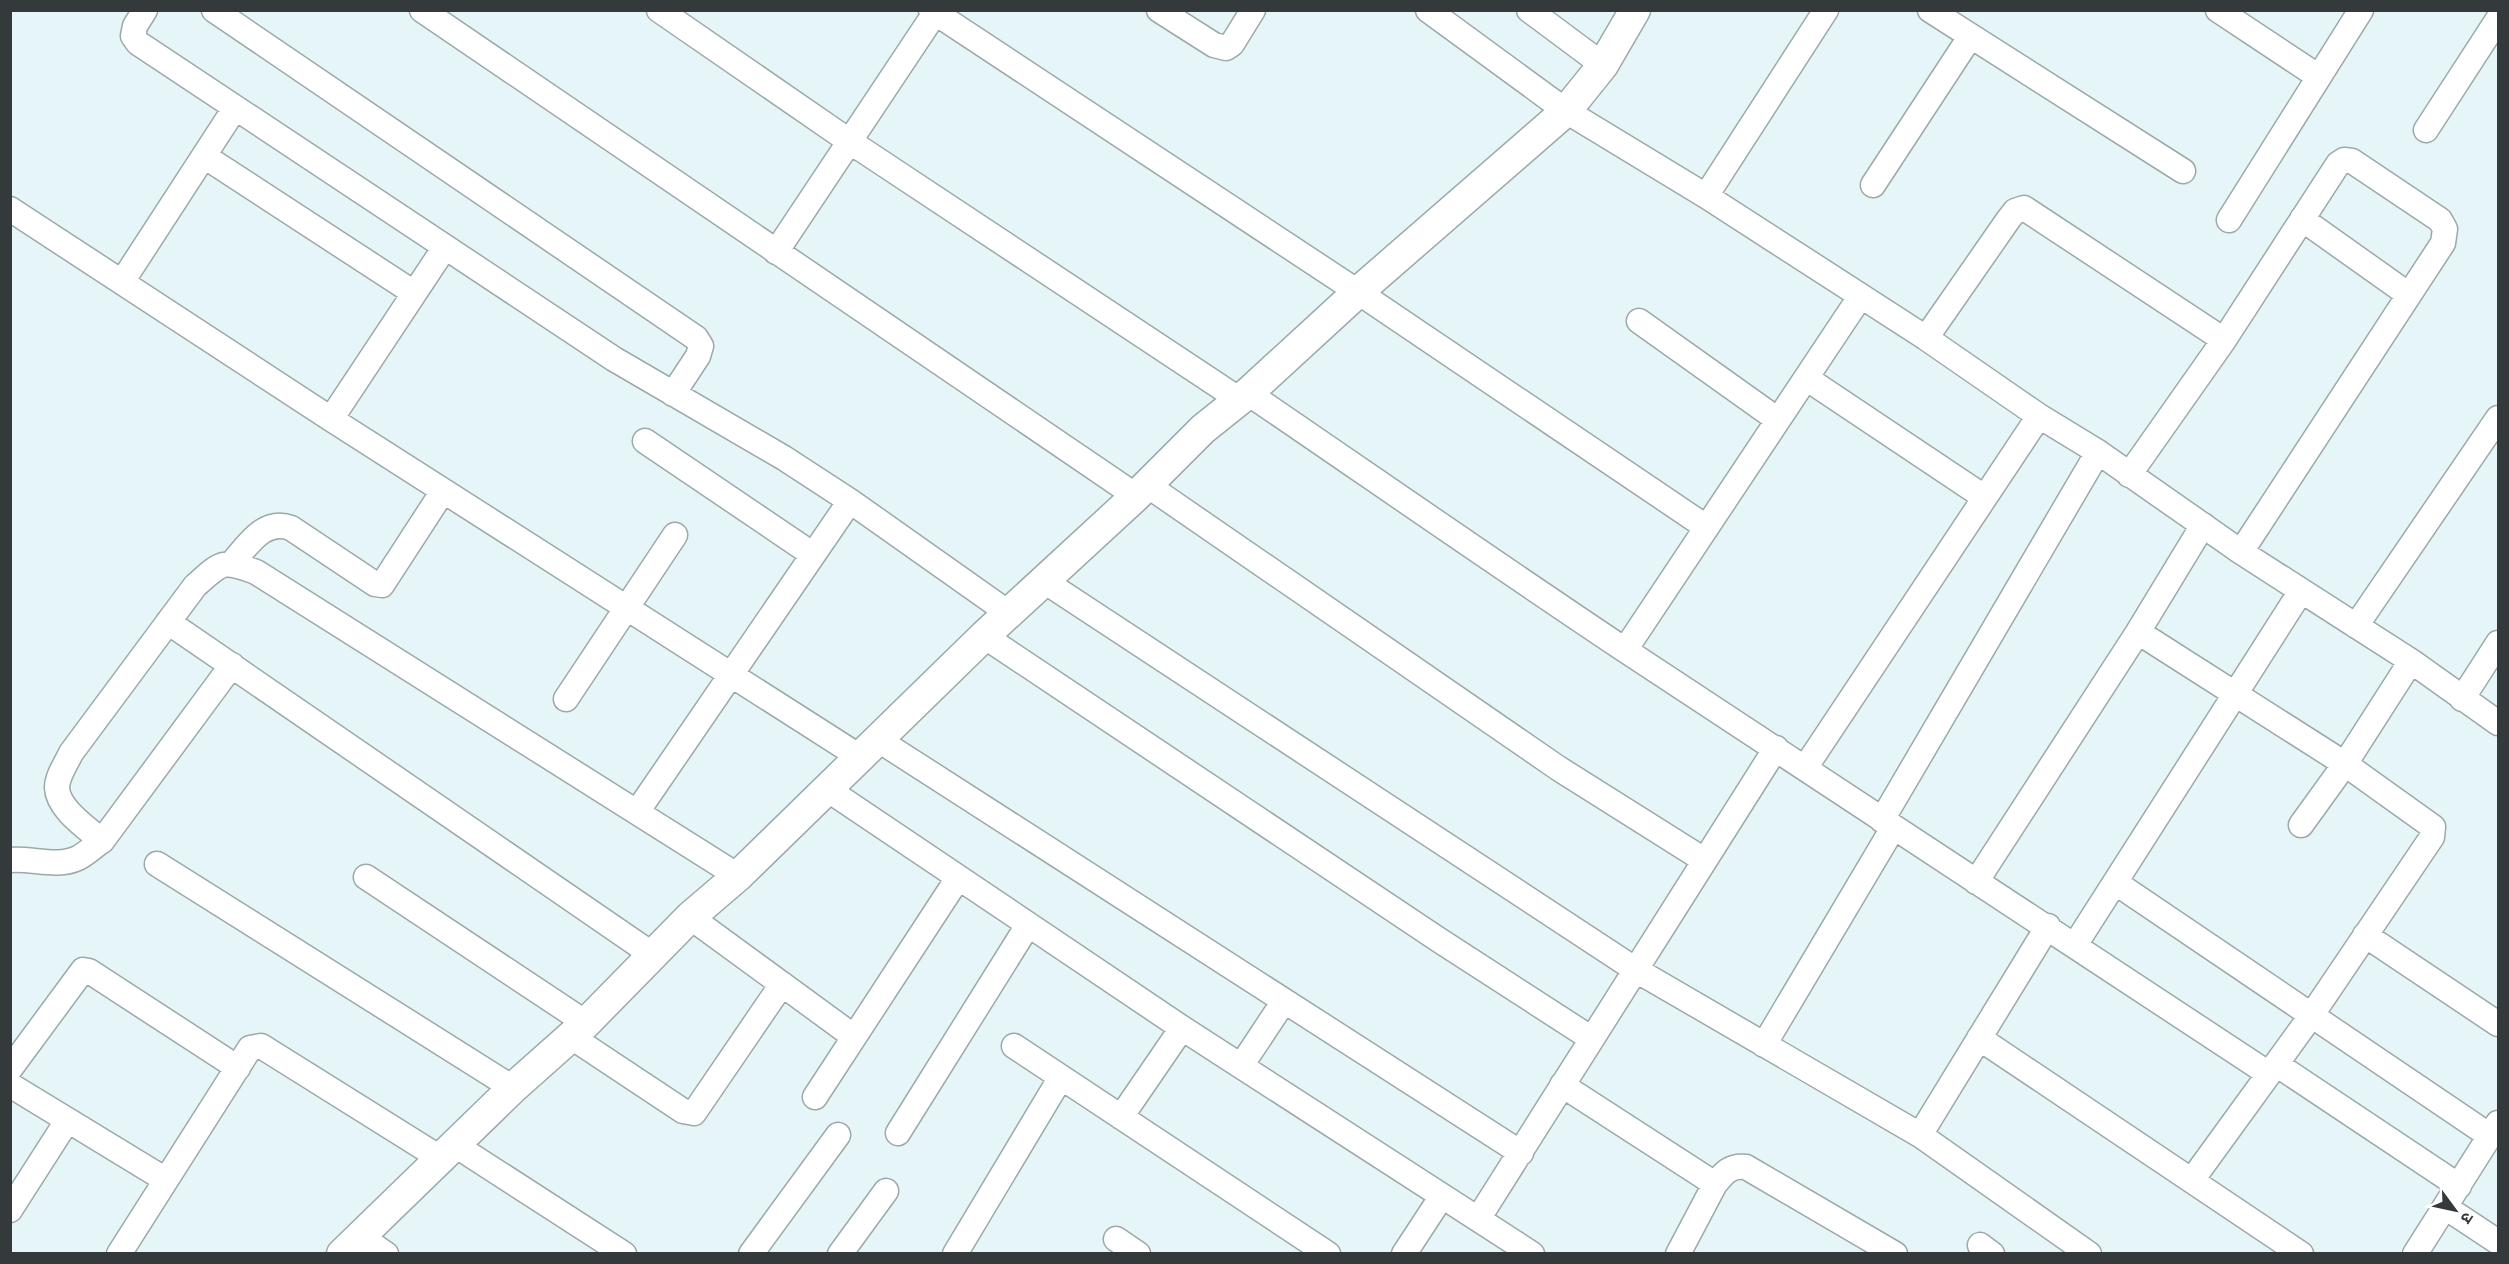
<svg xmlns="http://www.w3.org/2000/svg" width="2509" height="1264" font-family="Barlow,'Noto Sans Devanagari',sans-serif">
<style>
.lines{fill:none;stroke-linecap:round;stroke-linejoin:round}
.minor-casing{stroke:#9ba9aa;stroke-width:27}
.tertiary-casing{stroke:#9ba9aa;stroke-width:33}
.minor{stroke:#fff;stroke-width:24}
.tertiary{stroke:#fff;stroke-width:30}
</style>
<rect width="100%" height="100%" fill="#e6f5f7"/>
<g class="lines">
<defs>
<path id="minor" d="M145 10 135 26 133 36 138 43 614 359 784 458 850 501 1010 614
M214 10 696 338 701 346 698 356 673 394
M422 10 1136 496
M659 10 849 141 1240 400
M931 10 1358 292 1706 527
M1159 10 1214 45 1226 48 1232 44 1253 10
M1428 10 1566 111 1706 196 1926 338 2039 416 2098 452 2241 552 2411 661 2498 723
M1529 10 1603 65
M1930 10 2183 171
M2218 10 2319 77
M2426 130 2498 19
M204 156 414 293
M1873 185 1970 37
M1706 196 1826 10
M10 209 331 419 860 757
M2302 219 2409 295
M2229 220 2361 10
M776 252 937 10
M122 282 235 108
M1639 321 1778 420
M1926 338 2008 220 2015 211 2024 208 2224 340
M1806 378 1984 497
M1248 393C1374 479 1499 566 1625 650 1839 792 2055 931 2269 1074
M331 419 445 247
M645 441 812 554
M2129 475 2224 340 2338 164 2344 160 2352 161 2440 220 2445 229 2443 243 2241 552
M1147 485 1558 768 1704 860
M232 563C248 545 264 518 291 528L375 584 382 585 443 491
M1044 581 1636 970 1920 1135 2089 1254
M168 622 653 955
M2356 626 2498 418
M2138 632 2345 764 2433 827 2432 837 2311 1016 2192 1180
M984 636 1439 940 1592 1039
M1625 650 1860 297
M566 699 675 535
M2462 699 2498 643
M877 739 1521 1153
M1805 768 2039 416
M827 789 1182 1028 1532 1254
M637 812 850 501
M1882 820 2098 452
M2301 825 2345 764 2411 661
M102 841C87 828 58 809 57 788 57 776 66 764 71 753L195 586C222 562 222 559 256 572L738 876
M10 860C33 858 57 868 78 858 86 854 94 846 102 841L232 665
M157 864 513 1088
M366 877 586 1023
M1976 882 2138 632 2203 525
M2116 883 2490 1136
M690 917 853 1036
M2365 935 2498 1024
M2075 945 2301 591
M570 1036 683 1111 694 1113 782 984
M1979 1038 2301 1254
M1764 1045 1893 828
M1014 1046 1328 1254
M2276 1064 2459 1186
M1241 1066 1284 1001
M10 1069 83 970 89 971 238 1068
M10 1085 166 1180
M1562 1085 1715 1184C1724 1173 1730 1165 1746 1167L1895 1254
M815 1097 958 878
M1121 1117 1182 1028
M898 1133 1028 925
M1920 1135 2048 926
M455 1145 624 1254
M2445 1207 2498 1242
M10 1210 67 1121
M1478 1219 1776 748
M360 1236 386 1254
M1116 1239 1138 1254
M1980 1245 1992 1254
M119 1254 250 1048 261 1046 440 1158
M751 1254 838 1135
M840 1254 886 1191
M955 1254 1061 1077
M1404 1254 1442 1196
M1678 1254 1715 1184
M2415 1254 2498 1123"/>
<path id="tertiary" d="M342 1254 513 1088 586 1023 690 917 738 876 984 636 1136 496 1203 429 1248 393 1358 292 1566 111 1603 65 1635 10"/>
</defs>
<use href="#minor" class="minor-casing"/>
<use href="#tertiary" class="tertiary-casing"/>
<use href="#minor" class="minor"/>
<use href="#tertiary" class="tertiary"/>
</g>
<rect width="2509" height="1264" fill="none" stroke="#343a3b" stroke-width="24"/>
<g transform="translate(2455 1210) rotate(123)" stroke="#ffffff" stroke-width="4.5" paint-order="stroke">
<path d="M0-4.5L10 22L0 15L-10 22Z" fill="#343a3b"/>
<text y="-9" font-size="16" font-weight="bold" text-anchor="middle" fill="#343a3b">उ</text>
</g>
</svg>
